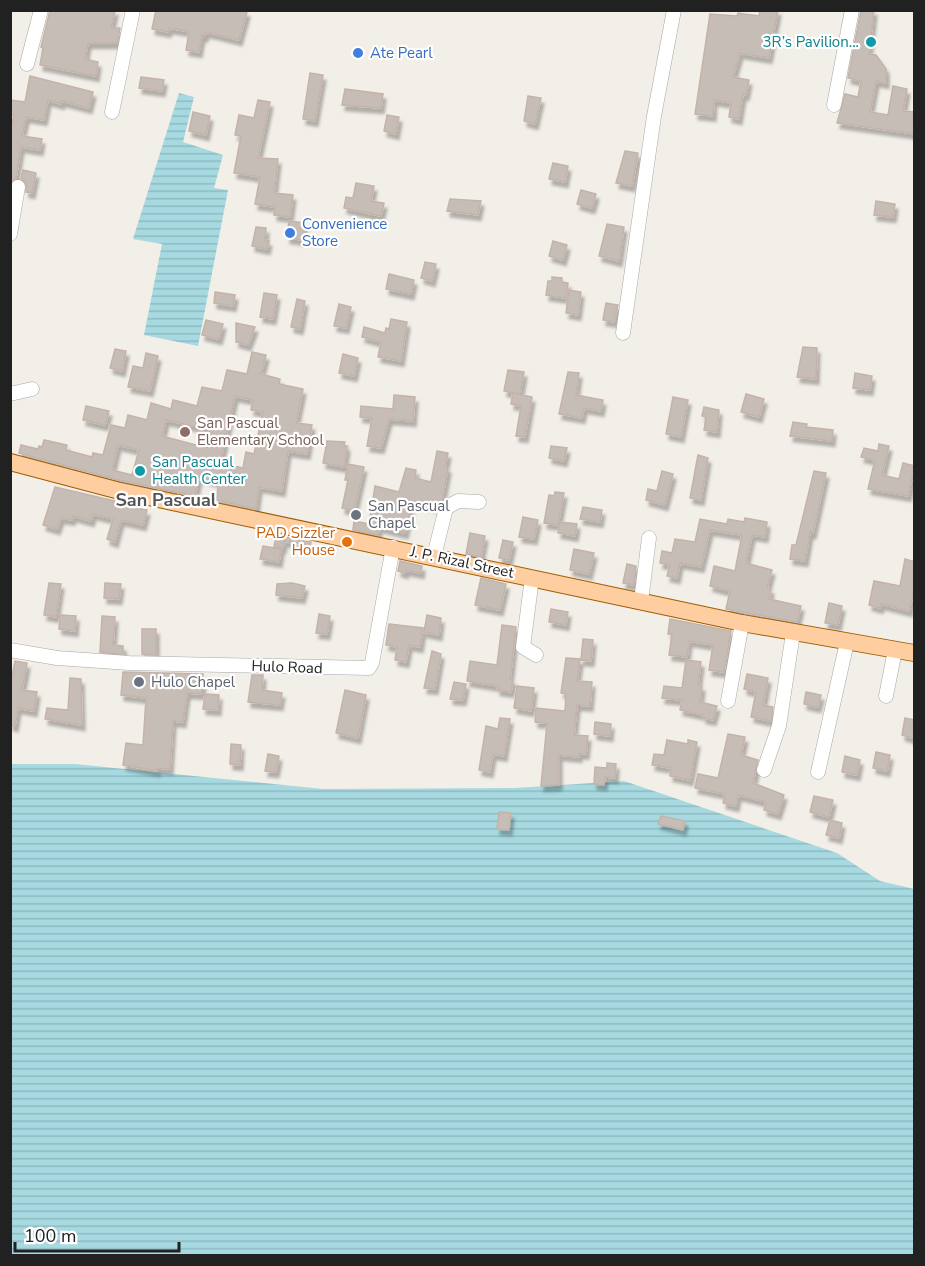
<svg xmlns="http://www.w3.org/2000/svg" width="925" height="1266" font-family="'Nunito Sans',sans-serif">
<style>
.water{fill:url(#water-rules)}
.building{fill:#c7bdb7;stroke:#c5b3a9;stroke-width:1.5;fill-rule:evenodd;filter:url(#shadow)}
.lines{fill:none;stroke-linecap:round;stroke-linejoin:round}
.minor-casing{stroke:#a8a8a8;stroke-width:15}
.major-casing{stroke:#9f5d00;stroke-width:18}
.minor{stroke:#fff;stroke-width:14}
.major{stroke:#ffcea0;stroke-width:16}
.culture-dot{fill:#0f9aa8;stroke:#fff;stroke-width:2}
.shop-dot{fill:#3f7fe0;stroke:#fff;stroke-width:2}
.education-dot{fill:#8d6e63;stroke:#fff;stroke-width:2}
.worship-dot{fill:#6b7280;stroke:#fff;stroke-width:2}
.food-dot{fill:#e8710a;stroke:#fff;stroke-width:2}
.labels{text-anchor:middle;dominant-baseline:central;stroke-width:4.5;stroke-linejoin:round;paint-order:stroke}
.culture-label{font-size:15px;fill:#0d838f;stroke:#fff;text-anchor:end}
.shop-label{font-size:15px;fill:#366cbe;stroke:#fff;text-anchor:start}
.education-label{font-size:15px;fill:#785e54;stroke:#fff;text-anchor:start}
.worship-label{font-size:15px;fill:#5b616d;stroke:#fff;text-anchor:start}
.food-label{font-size:15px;fill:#c56008;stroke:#fff;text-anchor:end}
.street-label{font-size:15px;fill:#212121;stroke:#fff}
.quarter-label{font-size:18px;font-weight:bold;fill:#545454;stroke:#fff}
</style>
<defs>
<pattern id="water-rules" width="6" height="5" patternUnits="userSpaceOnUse" patternTransform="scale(1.5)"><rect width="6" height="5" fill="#a7d9e1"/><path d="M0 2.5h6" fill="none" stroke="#8fbac1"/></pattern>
<filter id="shadow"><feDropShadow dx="3" dy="5.5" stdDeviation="1.5" flood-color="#0004"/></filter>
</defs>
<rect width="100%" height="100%" fill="#f2eee8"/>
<path class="water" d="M179 93 194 97 183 142 223 155 214 188 228 190 198 346 144 335 162 244 133 239Z
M10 764H75L323 789 515 788 624 781 837 853 880 881 914 889V1255H11Z"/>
<path class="building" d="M50 10H115L111 28H120L117 43H88L85 59 98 62 96 76 40 65 43 48 41 47Z
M156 10H242L247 12 239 40 206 32 205 36 202 35 199 52 186 50 189 32 186 31 169 28 168 32 152 29Z
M760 10H778L769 58 740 53 733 77 749 80 746 95 743 94 739 119 729 117 731 103 714 100 713 116 695 114 710 14 737 16 738 13 759 16Z
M861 10H874L869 54 876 55 886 69V83L876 81 870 112 888 115 893 86 907 89 903 111 915 112V134L837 123 845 94 858 97 861 81 848 78Z
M310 73 323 75 315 121 303 119Z
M30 76 93 92 89 108 62 101 61 104 48 100 44 120 26 117 22 136 42 139 40 150 21 147 16 178 10 181V133L14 115 10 114 11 100 25 102Z
M141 77 164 80 162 91 139 88Z
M345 89 383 94 381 108 342 105Z
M528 96 541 98 535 124 524 121Z
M258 100 270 102 258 158 278 159 274 193 293 195 290 217 274 215 275 207 255 204 260 177 234 173 241 136 235 135 239 115 254 118Z
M193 112 210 116 206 135 189 131Z
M387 115 399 117 396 134 384 131Z
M625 151 638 153 632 186 616 183Z
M553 163 568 166 565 182 549 179Z
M23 170 36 173 32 193 26 192V183L21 179Z
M356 183 374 186 371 201 384 203 381 216 344 208 346 197 353 198Z
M581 190 596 194 592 208 577 204Z
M450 199 481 201 478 215 447 211Z
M876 201 895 204 893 217 874 215Z
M289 221 305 223 303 240 287 238Z
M607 224 624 227 619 261 599 256Z
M256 227 266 228 265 240 269 241 267 249 252 246Z
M553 241 567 245 563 260 549 256Z
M425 262 436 264 432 281 421 278Z
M389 274 414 280 411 294 386 289Z
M552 277 562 278V282L568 283 566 298 546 295 548 281H552Z
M569 290 581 292 578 315 566 313Z
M215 292 235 295 233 306 214 303Z
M264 293 277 295 273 319 260 317Z
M297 299 305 301 300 329 291 327Z
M606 303 618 305 614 322 603 320Z
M339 304 351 307 346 328 334 326Z
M391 319 407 322 401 361 378 357 381 342 362 337 364 327 385 333 386 328 389 329Z
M206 320 223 324 219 339 202 335Z
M236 323 255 327 248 345 236 342Z
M803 347 817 348 816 379 797 377Z
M115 349 126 351 122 371 110 368Z
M252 352 266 355 261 374 280 379 279 384 303 389 296 423 312 425 307 454 288 451 282 491 259 487 256 509 216 500 219 483 199 477 195 496 118 480 19 453 21 445 38 449 39 446 42 447 44 440 67 445 66 450 92 457 93 453 103 455 111 425 125 428 128 415 147 420 151 403 171 409 173 400 197 406 202 387 222 391 227 370 247 374ZM235 396 253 400 251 410 263 412 254 454 246 452 243 468 220 463ZM166 420 212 430 207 448 162 436ZM118 445 139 450 132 475 112 470Z
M146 353 158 356 150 391 128 387 133 366 143 368Z
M343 354 358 358 354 376 339 373Z
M508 370 524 372 520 394 504 391Z
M568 372 579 373 576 395 603 400 601 411 584 408 582 418 559 414Z
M855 373 872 376 870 390 853 388Z
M513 393 532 397 525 437 516 436 521 406 511 404Z
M746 394 764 399 759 417 741 412Z
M394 395 415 397 413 421 389 419 381 448 367 446 372 418 360 417 361 406 393 409Z
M673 397 688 400 681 437 666 434Z
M86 406 109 411 105 425 83 420Z
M704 407 719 410 717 432 704 430 706 417 702 416Z
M793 422 807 424 806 427 833 430 832 441 790 436Z
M327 441 345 442 344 446H347L344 467 323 463Z
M879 444 889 446 882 475 899 479 903 463 915 466V479L912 478 908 496 868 489 875 460 861 457 864 448 878 451Z
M551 446 567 448 564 461 549 458Z
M437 451 448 453 445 467 448 468 442 500 437 508 412 501 405 533 379 527 378 535 353 530 354 521 369 524 375 486 399 492 406 468 416 470 415 478 431 482Z
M698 455 708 458 701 500 690 498Z
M348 464 364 467 354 511 342 508 348 480H345Z
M662 471 673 474 665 505 646 500 648 489 657 491Z
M814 471 826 473 813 533 810 532 805 561 790 559 792 545H796Z
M55 487 115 501 114 504 147 510 143 525 121 520 115 542 107 539 113 519 93 514 91 521 73 516 72 520 61 518 57 529 43 525Z
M555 492 564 493 558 525 544 523 549 495 554 496Z
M583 507 602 510 600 522 580 519Z
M523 517 538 520 534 539 519 537Z
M745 518 767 522 765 537 752 535 746 563 772 570 767 588 771 589 769 599 801 606 797 622 726 609 730 591 710 586 714 566 735 571 742 535 710 530 701 567 680 563 677 578 667 576 670 565 660 563 662 551 672 553 675 539 695 542 700 519 727 524 728 519 744 522Z
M560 522 577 524 575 536 558 533Z
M470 533 485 536 481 557 466 554Z
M276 535 311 542 310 546 284 541 283 548 274 547Z
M503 540 513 542 509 560 499 558Z
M263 546 281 549 279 562 260 559Z
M574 549 594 553 589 574 570 570Z
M905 559 915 562V588L909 611 881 604 880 608 869 605 874 581 900 586Z
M400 561 422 566 421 573 406 570 405 573 398 571Z
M627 564 636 566 634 585 623 583Z
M481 578 506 584 500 610 475 605Z
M49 583 61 584 56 617 44 615Z
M105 583 121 584 119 599 104 598Z
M292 583 305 586 302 598 276 595 277 584Z
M829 603 842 606 838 625 825 623Z
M551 609 568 612 566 625 549 622Z
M319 614 330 616 327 634 316 633Z
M60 615 76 616 75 631 59 629Z
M427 615 441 618 439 635 424 632Z
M102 616 115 617 113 645 123 646V654L100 652Z
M670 619 731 631 724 672 709 670 713 645 689 641 687 657 669 655 672 634H668Z
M389 624 423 628 420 647 409 645 406 662 395 660 397 647 386 645Z
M502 625 516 627 510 679 513 680 511 692 497 690 498 686 467 681 470 661 497 665Z
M142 629H156V655L142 654Z
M583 639 593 640 591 661 581 660Z
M432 651 441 654 435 689 424 688Z
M566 658 580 659 577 681 592 682 590 706 577 705 574 735 588 736 586 754 579 753V757L559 755V785L541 786 547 723 535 722 536 708 565 711 566 694 561 693Z
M686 660 701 662 698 685 702 686 700 702 717 706 713 720 703 718 704 715 680 710 682 700 662 698 664 686 682 688Z
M15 661 27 663 22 690 37 692 34 711 18 708 15 726 10 725V686Z
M123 672 203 674 202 694 187 693 183 722 173 721 170 769 157 768V771L123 765 126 743 143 745 146 698 121 695Z
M747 674 768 678 763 705 773 707 771 721 751 717 756 692 744 689Z
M252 675H263L262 690 282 693 280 705 248 702Z
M70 678 81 679 82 725 45 719 47 708 68 710Z
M454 682 466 684 463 700 450 699Z
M517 686 534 688 531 711 514 708Z
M345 690 366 695 358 738 336 733Z
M806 692 821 695 818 707 804 704Z
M205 694 219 695 218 710 203 709Z
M500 718 510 719 504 756 493 754 490 772 479 770 486 726 498 729Z
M905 718 915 720V739L902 735Z
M595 722 611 724 610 736 594 734Z
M728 734 745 737 741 755 758 760 753 783 784 795 778 814 764 810 766 802 738 795 736 806 723 803 725 794 695 788 698 774 718 778Z
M667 740 688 744V740L697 742 690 780 670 776 671 768 652 765 654 754 664 755Z
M231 744 241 745 240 765 230 764Z
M876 752 890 755 887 771 873 768Z
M268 754 279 756 276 772 265 771Z
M845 756 860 760 857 775 842 772Z
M607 763 616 764 615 778 605 777 604 785 594 784 595 767 607 768Z
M814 796 833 800 829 817 810 812Z
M499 812 511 813 509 830 497 829Z
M661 816 685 821 683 830 658 824Z
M830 820 842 823 839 838 826 835Z"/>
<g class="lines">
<defs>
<path id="minor" d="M27 64 41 10
M834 105 852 10
M112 112 133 10
M10 234 18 187
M623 333 654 116 674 10
M10 394 32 389
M434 556 446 508 458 501 479 502
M532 578 523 647 536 655
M641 601 649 538
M10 650 57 658 129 663 369 668 372 663 393 547
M886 696 895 650
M728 701 742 623
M764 770 779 726 793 633
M818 772 847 642"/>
<path id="major" d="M10 462 116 490 742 623 914 653"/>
</defs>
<use href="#minor" class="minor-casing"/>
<use href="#major" class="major-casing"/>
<use href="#minor" class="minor"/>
<use href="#major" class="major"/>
</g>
<g class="culture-dot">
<circle cx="871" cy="42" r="6"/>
<circle cx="140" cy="471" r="6"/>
</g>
<g class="shop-dot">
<circle cx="358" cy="53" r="6"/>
<circle cx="290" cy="233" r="6"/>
</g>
<circle class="education-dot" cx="185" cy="432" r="6"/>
<g class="worship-dot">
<circle cx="356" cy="515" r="6"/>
<circle cx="139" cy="682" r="6"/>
</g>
<circle class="food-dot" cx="347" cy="542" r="6"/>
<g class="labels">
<g class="culture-label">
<text x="859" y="42">3R’s Pavilion...</text>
<text x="152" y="462" text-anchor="start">San Pascual<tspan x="152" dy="17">Health Center</tspan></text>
</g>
<g class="shop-label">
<text x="370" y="53">Ate Pearl</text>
<text x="302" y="224">Convenience<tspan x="302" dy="17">Store</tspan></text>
</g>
<g class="education-label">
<text x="197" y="423">San Pascual<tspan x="197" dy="17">Elementary School</tspan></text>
</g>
<g class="worship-label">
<text x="368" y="506">San Pascual<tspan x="368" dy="17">Chapel</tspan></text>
<text x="151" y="682">Hulo Chapel</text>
</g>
<g class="food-label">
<text x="335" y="533">PAD Sizzler<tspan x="335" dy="17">House</tspan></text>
</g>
<g class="street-label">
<text transform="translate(462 562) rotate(12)">J. P. Rizal Street</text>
<text transform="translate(287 667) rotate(2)">Hulo Road</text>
</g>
<g class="quarter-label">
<text x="166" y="500">San Pascual</text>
</g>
</g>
<rect width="925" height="1266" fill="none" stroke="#212121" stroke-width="24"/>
<path d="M15 1242v9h164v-9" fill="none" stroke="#212121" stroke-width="3"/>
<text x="24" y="1242" font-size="18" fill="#212121" stroke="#ffffff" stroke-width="4.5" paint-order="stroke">100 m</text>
</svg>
